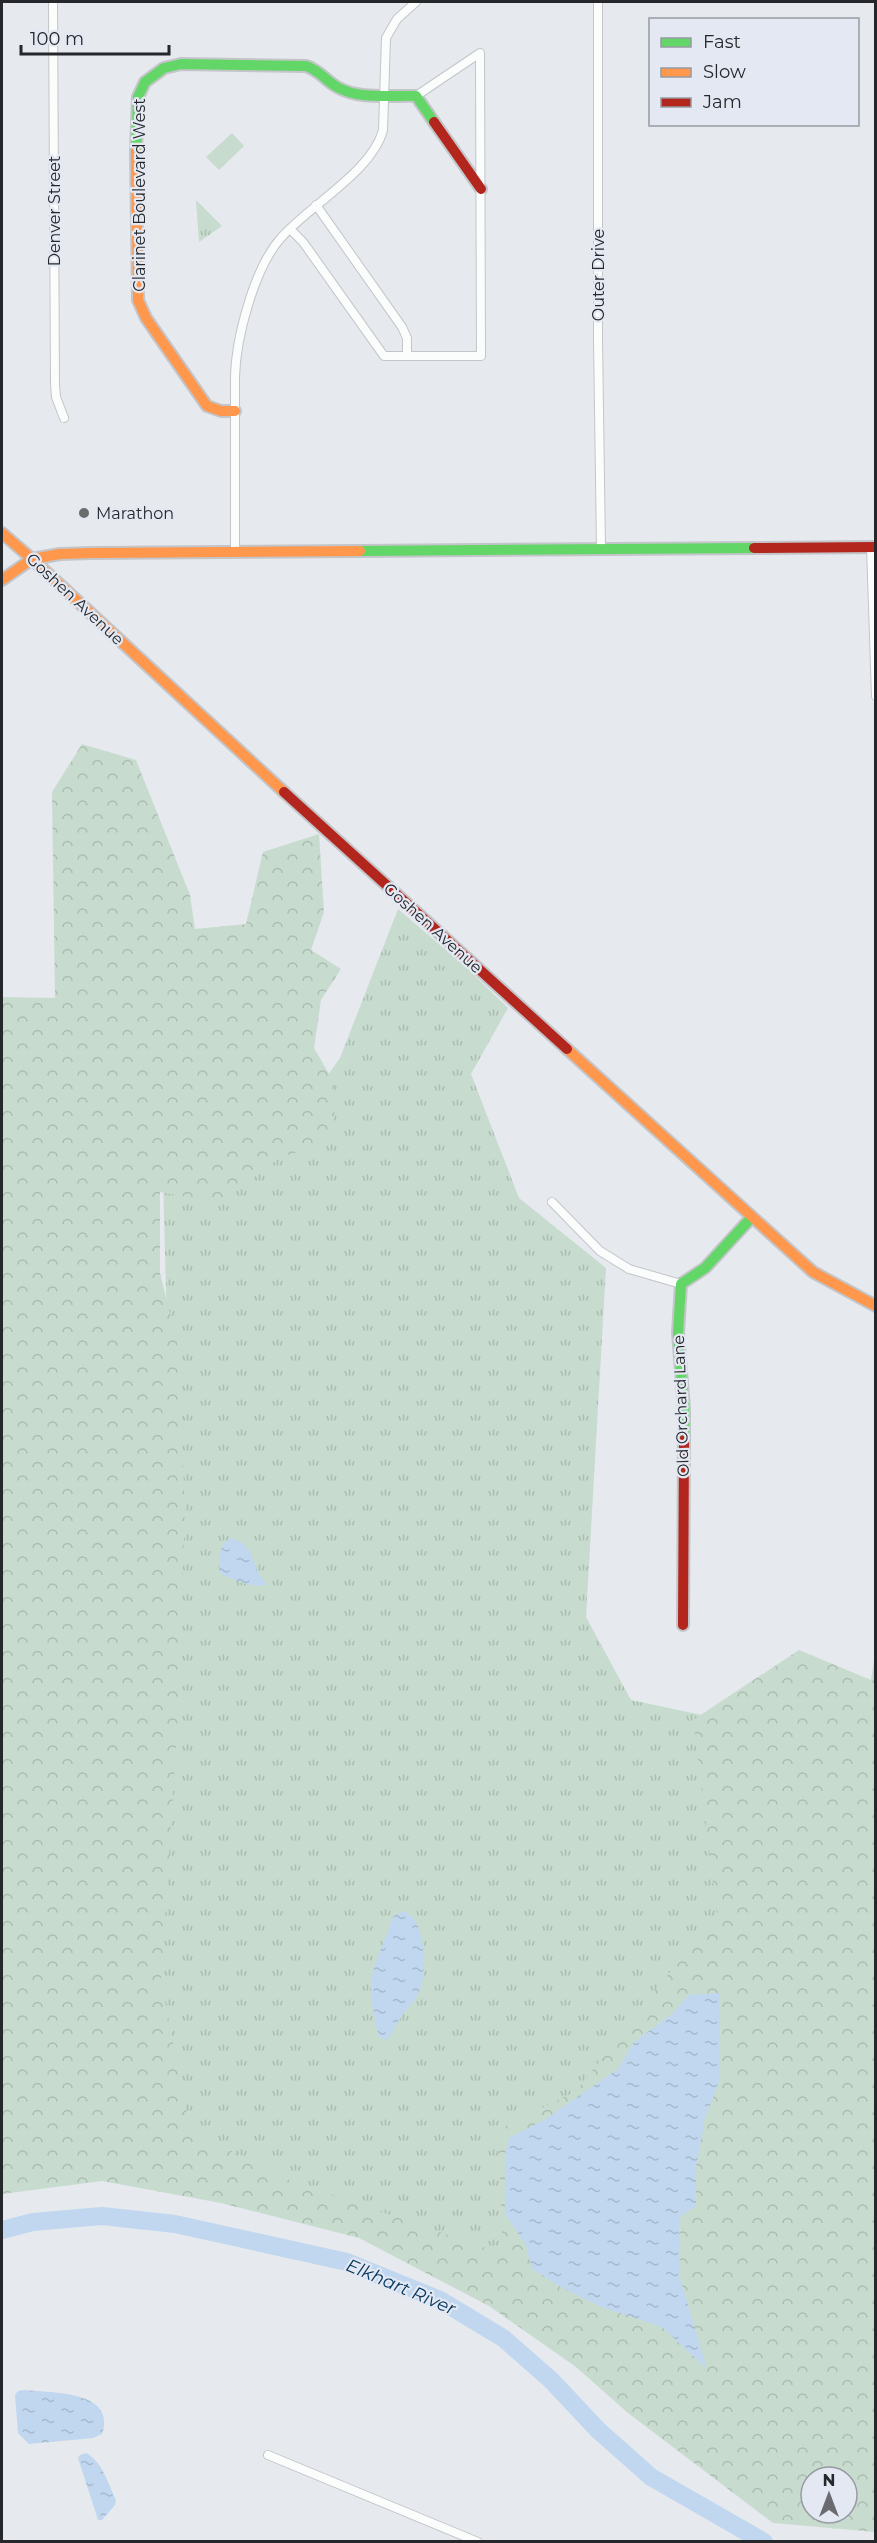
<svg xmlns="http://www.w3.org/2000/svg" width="877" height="2543" font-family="Montserrat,sans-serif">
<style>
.grass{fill:url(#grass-tufts)}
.forest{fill:url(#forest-crowns);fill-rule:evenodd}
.pitch{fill:#c7dcce}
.water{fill:url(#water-ripples)}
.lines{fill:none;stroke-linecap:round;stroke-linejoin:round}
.river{stroke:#c0d7ef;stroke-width:18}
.street-casing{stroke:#c3c5c9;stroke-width:10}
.fast-casing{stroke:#c3c5c9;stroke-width:14}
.slow-casing{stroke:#c3c5c9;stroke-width:14}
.jam-casing{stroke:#c3c5c9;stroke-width:14}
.street{stroke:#fbfcfc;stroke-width:8}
.fast{stroke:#63d668;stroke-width:10}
.slow{stroke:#ff974d;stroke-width:10}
.jam{stroke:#b3261e;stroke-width:10}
.poi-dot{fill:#696b6f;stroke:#e3e8f2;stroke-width:2}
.labels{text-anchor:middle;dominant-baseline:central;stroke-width:4.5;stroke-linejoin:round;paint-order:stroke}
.street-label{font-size:16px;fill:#25272a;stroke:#e3e8f2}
.poi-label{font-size:16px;fill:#25272a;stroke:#e3e8f2;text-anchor:start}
.water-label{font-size:18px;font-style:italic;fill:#03365f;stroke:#e3e8f2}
</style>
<defs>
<pattern id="grass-tufts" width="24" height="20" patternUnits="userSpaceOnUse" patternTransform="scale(1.5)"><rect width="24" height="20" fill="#c7dcce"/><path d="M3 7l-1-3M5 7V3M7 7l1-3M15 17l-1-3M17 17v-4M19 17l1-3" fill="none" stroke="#abbdb1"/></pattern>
<pattern id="forest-crowns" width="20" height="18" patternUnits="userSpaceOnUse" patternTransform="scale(1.5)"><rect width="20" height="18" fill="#c7dcce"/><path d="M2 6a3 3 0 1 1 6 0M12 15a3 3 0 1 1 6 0" fill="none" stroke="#abbdb1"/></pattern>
<pattern id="water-ripples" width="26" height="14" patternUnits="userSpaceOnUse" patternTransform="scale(1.5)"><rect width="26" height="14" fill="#c0d7ef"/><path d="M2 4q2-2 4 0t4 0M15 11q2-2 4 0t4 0" fill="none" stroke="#a5b9cd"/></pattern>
</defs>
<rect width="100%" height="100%" fill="#e6e9ee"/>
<path class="grass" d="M196 200 222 226 199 242Z
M398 909 468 969 508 1008 471 1074 519 1198 606 1268 586 1617 631 1700 716 1718 762 1940 536 2309 191 2134 149 1970 171 1470 163 1181 281 1141 340 1058Z"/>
<path class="forest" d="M82 744 136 760 190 895 195 929 246 924 263 852 319 834 324 912 311 950 341 969 321 1000 314 1048 335 1084 334 1140 279 1158 221 1203 160 1192V1273L177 1342 185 1507 177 1732 161 1980 191 2134 271 2168 286 2179 503 2254 498 2130 576 2091 717 1913 693 1720 799 1650 871 1680 875 1653V2532L773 2523 628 2413 576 2367 489 2306 359 2238 221 2203 102 2181 2 2194V997L55 998 52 792ZM811 2477H847V2513H811Z"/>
<path class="pitch" d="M232 133 244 146 219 170 206 157Z"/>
<path class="water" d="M231 1538C250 1544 251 1555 258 1572 260 1577 264 1579 266 1585 251 1588 234 1580 220 1573 218 1560 218 1545 231 1538Z
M403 1911C425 1918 426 1962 422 1982 419 1999 410 2005 401 2017 395 2025 394 2034 386 2040L379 2037C367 1986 367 1980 388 1932 393 1918 387 1919 403 1911Z
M720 1993V2080L705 2118 696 2168V2206L679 2217 680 2278 707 2369 662 2327 601 2307 559 2286 532 2269 526 2245 505 2214V2155L509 2138 544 2120 618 2069 634 2042 672 2014 689 1995Z
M24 2390C51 2393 117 2390 102 2434L93 2438 29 2444 18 2433 15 2395 18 2391Z
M86 2453C103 2462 108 2484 116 2500L115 2505 102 2520H98L78 2458 80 2455Z"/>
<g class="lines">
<path class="river" d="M2 2230 33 2222 102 2216 175 2224 347 2262 440 2300 503 2338 551 2380 598 2430 651 2477 764 2542"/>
<defs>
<path id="street" d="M53 2 55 384 56 397 64 418
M598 2V340L601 549
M316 205 402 327 407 338V356
M290 229 303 242 384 356H481L480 53 416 96
M871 547 876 696
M235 551V377C236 338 254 269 280 239 308 206 372 172 383 130L386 38 397 19 416 2
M552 1202 600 1251 629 1269 681 1284
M268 2455 478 2542"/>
<path id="fast" d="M136 151 138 97 145 82 164 68 181 64 306 66C319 70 325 80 337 87 359 100 391 95 416 96L434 122
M360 551 754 548
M684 1440V1409L678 1333 681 1284 705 1268 751 1218"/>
<path id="slow" d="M136 151 138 300 146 318 207 406 221 411H235
M2 533 32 559 60 554 92 553 360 551
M2 580 32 559 284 792
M567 1049 813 1272 876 1306"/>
<path id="jam" d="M434 122 481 189
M754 548 876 547
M284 792 567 1049
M683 1625 684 1440"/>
</defs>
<use href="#street" class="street-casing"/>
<use href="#fast" class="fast-casing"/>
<use href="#slow" class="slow-casing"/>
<use href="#jam" class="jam-casing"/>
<use href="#street" class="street"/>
<use href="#fast" class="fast"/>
<use href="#slow" class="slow"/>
<use href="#jam" class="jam"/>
</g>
<circle class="poi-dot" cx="84" cy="513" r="6"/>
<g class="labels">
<g class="street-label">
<text transform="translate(139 195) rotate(-90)">Clarinet Boulevard West</text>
<text transform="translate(54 211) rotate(-90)">Denver Street</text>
<text transform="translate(598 275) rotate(-90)">Outer Drive</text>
<text transform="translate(75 599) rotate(43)">Goshen Avenue</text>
<text transform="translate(433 928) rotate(42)">Goshen Avenue</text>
<text transform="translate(681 1406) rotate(-92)">Old Orchard Lane</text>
</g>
<g class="poi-label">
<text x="96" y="513">Marathon</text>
</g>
<g class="water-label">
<text transform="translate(401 2287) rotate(23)">Elkhart River</text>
</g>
</g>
<rect width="877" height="2543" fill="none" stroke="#25272a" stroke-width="6"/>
<rect x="649" y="18" width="210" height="108" fill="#e3e8f2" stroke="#979ba2" stroke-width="1.5"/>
<rect x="661" y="38" width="30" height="9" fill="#63d668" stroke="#979ba2" stroke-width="1.5"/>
<text x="703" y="48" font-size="18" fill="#25272a">Fast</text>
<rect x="661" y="68" width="30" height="9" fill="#ff974d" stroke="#979ba2" stroke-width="1.5"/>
<text x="703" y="78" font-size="18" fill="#25272a">Slow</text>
<rect x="661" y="98" width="30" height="9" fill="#b3261e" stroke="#979ba2" stroke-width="1.5"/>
<text x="703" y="108" font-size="18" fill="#25272a">Jam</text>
<g transform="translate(829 2495)"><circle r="28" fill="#e3e8f2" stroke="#979ba2" stroke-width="1.5"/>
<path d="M0-4.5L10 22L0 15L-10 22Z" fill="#696b6f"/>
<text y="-9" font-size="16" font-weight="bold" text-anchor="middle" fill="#25272a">N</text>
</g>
<path d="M21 45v9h148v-9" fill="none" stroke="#25272a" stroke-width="3"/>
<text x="30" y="45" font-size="18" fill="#25272a" stroke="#e3e8f2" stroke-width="4.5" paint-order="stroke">100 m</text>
</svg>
